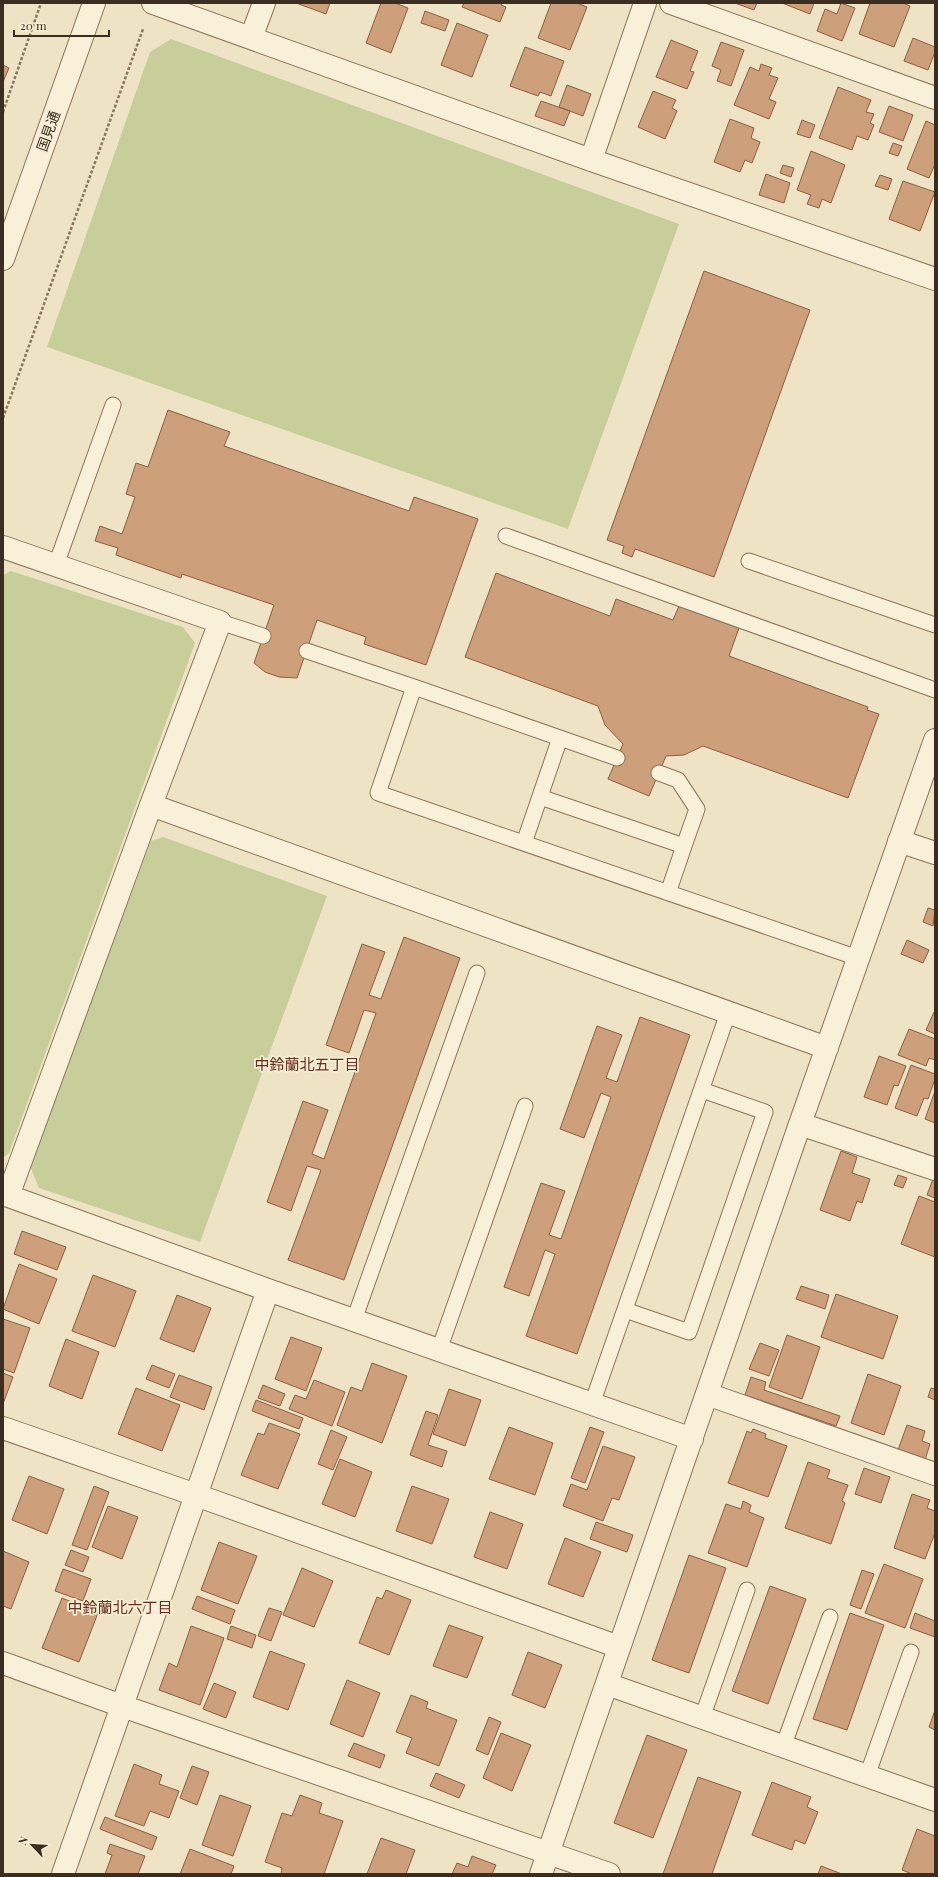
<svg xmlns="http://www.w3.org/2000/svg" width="938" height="1877" font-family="'Playfair Display','Noto Sans JP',serif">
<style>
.green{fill:#c7ce99}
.building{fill:#ce9f7b;stroke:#8b5f40}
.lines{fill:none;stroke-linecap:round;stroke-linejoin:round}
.service-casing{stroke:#8b755b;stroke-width:17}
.minor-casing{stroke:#8b755b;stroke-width:24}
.tertiary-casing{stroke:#8b755b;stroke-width:24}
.path{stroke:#8b755b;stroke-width:2.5;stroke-dasharray:3 2;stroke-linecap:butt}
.service{stroke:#f9f0da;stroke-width:15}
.minor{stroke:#f9f0da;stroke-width:22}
.tertiary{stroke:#f9f0da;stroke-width:22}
.labels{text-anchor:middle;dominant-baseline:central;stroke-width:3.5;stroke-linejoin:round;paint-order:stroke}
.street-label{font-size:14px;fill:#3b2d1f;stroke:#f6edd6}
.neighbourhood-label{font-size:15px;fill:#682e1e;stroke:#f6edd6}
</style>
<rect width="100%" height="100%" fill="#efe3c6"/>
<path class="green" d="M171 39 679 224 568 529 47 347 150 52Z
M11 571 183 627 195 643 9 1153 3 1158V575Z
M163 837 327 896 200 1242 39 1188 30 1166 151 841Z"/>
<path class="building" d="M296 3H330L326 14Z
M381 3H395L408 8 391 53 366 43Z
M464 3H502L501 5 506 7 500 22 462 7Z
M551 3H577L587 7 570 50 538 38Z
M735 3H757L754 10Z
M782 3H814L810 14Z
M841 3 855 8 842 41 817 31 825 9 837 14Z
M870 3H903L910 6 894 47 859 34Z
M425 11 449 20 445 31 421 23Z
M457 23 488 35 472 77 441 65Z
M913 38 935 47V52L928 70 904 61Z
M671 40 698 51 690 71 694 72 687 89 656 77Z
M721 42 744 50 731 86 717 81 721 70 712 66Z
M525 47 564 61 551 96 540 92 538 96 510 86Z
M761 64 772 68 769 75 778 78 769 99 776 102 769 119 734 105 750 67 759 71Z
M3 65 9 68 3 82Z
M567 85 591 94 583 116 559 107Z
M838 87 871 100 866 112 874 114 870 123 874 125 868 140 857 136 852 150 819 138Z
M653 91 676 100 672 108 677 111 665 139 638 127Z
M541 101 570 111 564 126 535 116Z
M889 106 913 115 903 141 879 132Z
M730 119 754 128 751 138 760 142 752 163 745 160 740 172 714 162Z
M802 120 815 125 810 138 797 134Z
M926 121 935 125V164L929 178 907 169Z
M893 143 902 146 898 156 889 153Z
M811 151 845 165 831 203 822 199 819 208 807 204 811 195 797 190Z
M783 165 794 168 791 177 780 173Z
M766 174 790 183 784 203 759 195Z
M880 175 892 179 888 190 875 186Z
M903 181 935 192 920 231 889 219Z
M704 271 810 310 714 577 635 549 632 557 622 553 624 546 607 540Z
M168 410 230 432 224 446 409 511 414 497 478 519 426 665 364 644 366 637 317 620 297 678 279 677 265 672 254 663 274 605 182 574 181 578 116 555 118 548 95 541 100 526 122 534 135 497 126 494 136 463 148 467Z
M496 573 610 616 616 599 673 620 679 606 739 628 729 656 868 707 867 710 879 714 848 798 703 746 684 755 666 756 649 796 608 779 623 744 605 725 598 706 465 657Z
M928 908 935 910 933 926 923 922Z
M404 937 460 958 344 1280 288 1260 321 1170 307 1166 291 1211 267 1202 303 1101 328 1110 312 1154 324 1159 376 1013 364 1010 349 1053 326 1045 362 944 385 952 369 995 381 999Z
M907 940 929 950 923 963 901 954Z
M934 1012 935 1013V1034L926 1030Z
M640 1017 690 1035 577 1354 526 1336 555 1254 545 1250 529 1296 504 1287 541 1183 565 1191 549 1235 561 1239 611 1097 601 1093 584 1138 560 1129 597 1026 622 1035 606 1078 617 1082Z
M909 1029 935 1039V1060L929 1058 926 1066 898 1055Z
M879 1056 906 1066 898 1086 894 1085 887 1105 864 1097Z
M911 1065 935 1074V1079L928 1099 924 1098 917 1116 895 1108Z
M935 1091V1123L925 1119Z
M841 1151 857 1157 852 1173 870 1179 862 1203 857 1201 850 1221 820 1210Z
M898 1175 907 1178 903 1188 894 1185Z
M933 1179 935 1180V1198L927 1195Z
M919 1196 935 1202V1257L901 1244Z
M22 1231 66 1247 57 1270 14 1254Z
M19 1264 57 1279 39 1324 3 1309Z
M93 1275 136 1291 115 1347 72 1331Z
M801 1286 829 1295 825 1309 796 1299Z
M836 1294 898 1316 883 1359 821 1337Z
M177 1295 211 1308 194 1352 160 1339Z
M3 1319 30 1328 14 1373 3 1369Z
M787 1335 820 1347 802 1399 769 1387Z
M291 1337 322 1348 306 1391 275 1379Z
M66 1339 99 1352 82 1399 49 1386Z
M760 1343 779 1350 769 1376 749 1369Z
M372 1363 407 1376 382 1443 337 1425 351 1387 362 1391Z
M152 1365 175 1374 169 1388 146 1379Z
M3 1373 13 1377 3 1404Z
M868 1374 901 1386 884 1435 851 1423Z
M179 1375 212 1387 204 1410 170 1397Z
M751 1377 766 1382 764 1390 840 1416 836 1426 745 1395Z
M314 1380 345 1392 332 1426 289 1409 295 1395 306 1399Z
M263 1385 285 1394 280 1406 258 1398Z
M136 1388 180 1405 162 1451 118 1434Z
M931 1388 935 1389V1400L928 1397Z
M449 1389 481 1400 465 1446 433 1434Z
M256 1400 303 1418 299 1429 252 1411Z
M426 1411 438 1415 428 1445 447 1451 442 1467 410 1455Z
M269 1423 300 1434 278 1489 241 1475 258 1433 264 1435Z
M907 1425 925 1431 922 1441 930 1444 925 1460 898 1450Z
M509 1427 553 1443 535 1495 489 1479Z
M590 1427 604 1432 585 1483 571 1478Z
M753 1429 766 1434 765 1438 787 1446 768 1497 728 1483 747 1431 751 1433Z
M331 1430 347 1437 333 1470 318 1464Z
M603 1446 635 1457 619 1500 612 1498 603 1521 563 1506 571 1484 587 1490Z
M340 1459 372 1472 355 1517 322 1504Z
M808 1462 830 1470 827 1478 848 1485 842 1501 845 1503 831 1544 785 1528Z
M864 1468 890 1477 881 1503 855 1494Z
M29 1476 64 1489 47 1534 12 1520Z
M94 1486 109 1492 87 1550 72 1545Z
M412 1486 449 1499 432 1544 396 1531Z
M912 1494 930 1500 927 1508 935 1511V1533L925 1559 894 1548Z
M743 1501 751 1505 749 1512 764 1518 747 1567 708 1553 726 1504 741 1509Z
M108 1506 138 1517 122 1559 92 1547Z
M490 1512 523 1524 507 1569 474 1557Z
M596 1522 633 1535 627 1552 590 1539Z
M565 1538 601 1552 583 1597 548 1584Z
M219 1542 257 1556 238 1604 201 1590Z
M71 1550 89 1557 83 1572 65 1565Z
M3 1551 29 1562 11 1609 3 1606Z
M689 1555 726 1568 689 1673 652 1660Z
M884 1564 923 1579 905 1628 865 1613Z
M302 1568 333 1581 314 1627 283 1615Z
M63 1569 91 1579 83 1601 55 1591Z
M862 1570 874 1574 861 1609 850 1605Z
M770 1586 806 1599 768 1704 732 1691Z
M386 1590 411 1600 389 1655 359 1643 377 1597 382 1599Z
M197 1596 235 1610 230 1624 192 1609Z
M62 1598 98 1613 79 1662 42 1648Z
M269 1608 282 1612 271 1641 258 1636Z
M850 1613 884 1625 847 1730 813 1719Z
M915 1613 935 1621V1637L910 1628Z
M449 1625 483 1637 467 1678 433 1666Z
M191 1626 224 1638 200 1705 159 1690 169 1663 177 1667Z
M231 1626 256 1635 252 1648 227 1639Z
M270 1651 305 1664 288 1710 253 1697Z
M528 1652 562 1665 545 1708 512 1695Z
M347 1680 380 1693 363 1737 330 1724Z
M214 1683 236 1692 226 1718 203 1709Z
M411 1695 428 1702 426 1708 457 1720 439 1766 406 1753 412 1738 396 1732Z
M935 1710V1730L929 1727Z
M489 1717 501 1722 488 1755 476 1750Z
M501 1733 531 1745 512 1791 483 1778Z
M647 1735 687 1750 653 1838 614 1823Z
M354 1743 385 1755 380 1768 348 1756Z
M134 1764 162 1775 159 1784 179 1791 169 1818 150 1811 144 1826 115 1816Z
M192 1766 209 1772 197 1805 180 1798Z
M436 1773 465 1785 459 1798 430 1786Z
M698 1777 741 1792 712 1874H663Z
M772 1782 811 1797 807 1807 818 1812 805 1844 795 1840 792 1850 752 1835Z
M220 1795 251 1806 233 1856 202 1845Z
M300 1795 322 1803 319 1813 343 1821 324 1874H281L282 1868 265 1862 282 1813 292 1816Z
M105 1817 157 1837 152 1850 100 1829Z
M917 1829 935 1836V1874H912L902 1870Z
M381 1838 415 1850 406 1874H367Z
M110 1844 145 1856 138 1874H105L112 1855 107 1853Z
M190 1849 234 1866 231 1874H180Z
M472 1856 496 1865 492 1874H452L457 1863 468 1867Z
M821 1866 842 1874H818Z"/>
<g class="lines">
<defs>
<path id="service" d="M506 536 935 690
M749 561 935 625
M56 565 113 405
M220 622 263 636
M307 651 414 687
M560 738 617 758
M659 773 678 780 697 809 684 846
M540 797 684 846 668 893
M524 843 560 738 414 687 378 793 858 958
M625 1310 689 1332 765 1112 702 1090
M354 1320 477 973
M439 1350 525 1106
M592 1404 728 1013
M702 1718 747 1590
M783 1747 830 1617
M867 1776 911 1652"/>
<path id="minor" d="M153 3 591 160 935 279
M671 3 935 98
M251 38 264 3
M591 160 645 3
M3 547 220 622 151 805 8 1196
M151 805 827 1048
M899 841 935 853
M800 1124 935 1169
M3 1194 268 1290 692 1439
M707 1394 935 1474
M3 1428 196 1495 619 1647
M3 1663 122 1706 609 1874
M607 1684 935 1800
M63 1874 268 1290
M541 1874 800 1124 935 740"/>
<path id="tertiary" d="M3 259 94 3"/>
</defs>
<use href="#service" class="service-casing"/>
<use href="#minor" class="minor-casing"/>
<use href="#tertiary" class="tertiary-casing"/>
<path class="path" d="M3 112 41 3
M3 418 143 29"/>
<use href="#service" class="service"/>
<use href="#minor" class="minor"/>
<use href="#tertiary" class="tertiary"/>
</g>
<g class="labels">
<g class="street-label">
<text transform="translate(48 131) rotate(-70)">国見通</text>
</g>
<g class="neighbourhood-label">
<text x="307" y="1064">中鈴蘭北五丁目</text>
<text x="120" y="1607">中鈴蘭北六丁目</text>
</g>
</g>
<rect width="938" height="1877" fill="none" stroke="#3b2d1f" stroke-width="8"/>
<g transform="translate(32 1845) rotate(295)" stroke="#f6edd6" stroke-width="3" paint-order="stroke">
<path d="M0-3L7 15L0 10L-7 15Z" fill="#3b2d1f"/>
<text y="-6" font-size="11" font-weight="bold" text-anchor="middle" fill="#3b2d1f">N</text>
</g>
<path d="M14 30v6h95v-6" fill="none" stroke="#3b2d1f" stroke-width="2"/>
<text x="20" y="30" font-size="12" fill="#3b2d1f" stroke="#f6edd6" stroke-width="3" paint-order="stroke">20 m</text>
</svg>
